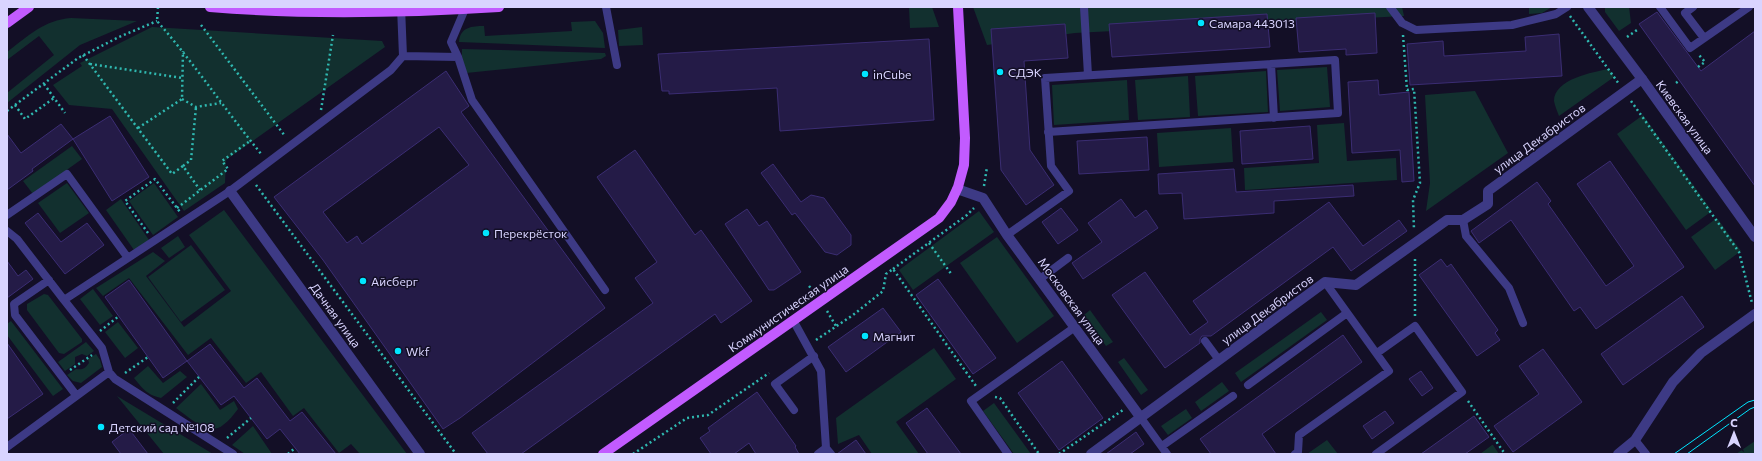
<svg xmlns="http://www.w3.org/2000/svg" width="1762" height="461" font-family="Commissioner,sans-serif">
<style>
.green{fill:#12302f}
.building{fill:#241b47;stroke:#3b2d73;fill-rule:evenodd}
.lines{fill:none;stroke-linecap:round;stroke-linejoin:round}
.path{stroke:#2fb8b0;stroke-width:2.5;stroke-dasharray:2 3;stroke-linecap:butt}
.service{stroke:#3d3a85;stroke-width:8}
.minor{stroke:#3d3a85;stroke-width:10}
.tertiary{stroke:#3d3a85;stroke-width:10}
.primary{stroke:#c25bff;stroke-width:10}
.tram{stroke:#00e5ff;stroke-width:1}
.poi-dot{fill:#00e5ff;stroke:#130f26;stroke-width:1.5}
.labels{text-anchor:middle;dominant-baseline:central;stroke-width:3;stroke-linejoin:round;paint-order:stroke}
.poi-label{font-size:12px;fill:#d9d4ff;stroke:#130f26;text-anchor:start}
.street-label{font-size:12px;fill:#d9d4ff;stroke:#130f26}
</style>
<rect width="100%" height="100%" fill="#130f26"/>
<path class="green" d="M909 7H932L939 27 910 28Z
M973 7H1402L1404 16 1075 33 987 45Z
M1529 7H1552L1542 13 1529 14Z
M1605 7H1629L1631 23 1619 31 1605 12Z
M71 18 137 21 80 45 7 103V93L54 55 39 36 7 60V52C28 36 44 20 71 18Z
M595 21 603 33 605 48 459 42C460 27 472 26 484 26L485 36 572 31 571 22Z
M152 27 382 41 385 47 226 160 225 183 184 211 112 109 69 105 53 85 82 66 80 63Z
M642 27 643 45 619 46 618 30Z
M462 49 605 53 606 56 601 59 466 73 462 60Z
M1327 67 1330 107 1280 111 1277 70Z
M1609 69 1614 77 1559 116C1557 111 1555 106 1554 101 1554 79 1593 72 1609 69Z
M1266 71 1268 112 1198 116 1195 76Z
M1188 76 1190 117 1138 120 1135 80Z
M1127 80 1129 120 1054 125 1052 85Z
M1475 91 1508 153 1426 211 1430 183 1425 95Z
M1643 115 1712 211 1686 230 1617 134Z
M1344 123 1347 161 1396 158 1397 180 1245 190 1244 168 1319 163 1317 125Z
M1231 128 1233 162 1159 167 1157 133Z
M72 146 82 159 33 194 23 181Z
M67 183 89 213 60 233 38 203Z
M154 183 178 217 153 235 129 201Z
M121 199 149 240 134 250 106 210Z
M224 210 407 454H360L351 444 339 453 304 408 293 416 261 372 246 383 211 338 188 355 129 278 103 296 96 288 153 252 165 261 146 276 184 327 231 291 189 235Z
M979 211 994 232 913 290 899 270Z
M1717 218 1741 251 1715 270 1691 237Z
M178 236 185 247 169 258 161 248Z
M997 237 1054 316 1017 343 960 263Z
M191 245 225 290 181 322 148 277Z
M93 289 113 316 100 325 80 299Z
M44 294 48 295 82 339V342L64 354 59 353 27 310V304Z
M1090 310 1113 342 1106 346 1084 315Z
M1321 312 1327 320 1241 382 1235 373Z
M11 321 63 389 53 396 7 335V324Z
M118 322 138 348 125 358 105 332Z
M86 342 94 351 87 356 82 354 75 357V364L65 371 58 362Z
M934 348 956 379 896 422 919 454H872L859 435 838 444 836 418Z
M96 354 100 360 102 367 81 383 73 381 67 375 76 369C82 370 85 369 89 363L88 359Z
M1124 358 1148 390 1141 395 1118 362Z
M148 366 163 383 180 371 187 377 161 398C146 394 144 390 134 378Z
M1222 382 1229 391 1201 411 1195 402Z
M201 384 220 410 234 401 238 409C234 414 229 421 223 425 210 437 187 416 176 408Z
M117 396 213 454H164Z
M994 403 1031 454H1014L983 411Z
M1186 409 1192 418 1168 435 1161 426Z
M253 426 272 454H245L232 445Z
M1327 440 1338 454H1307Z
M1755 441V454H1736Z
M1493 445 1499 454H1480L1492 445Z"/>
<path class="building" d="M1657 12 1701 71 1755 31V186L1639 24Z
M1375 13 1377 53 1346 55V49L1299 52 1296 18Z
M1267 14 1270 47 1112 57 1109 24Z
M1065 24 1068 58 1024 61 1030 150 1054 185 1026 205 1001 170 991 29Z
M1559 34 1562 76 1410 85 1407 44 1443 41 1444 56 1526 51 1525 37Z
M929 39 934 120 780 131 777 88 669 94V91H662L658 54Z
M446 71 469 106 461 112 605 308 460 418 443 429 323 260 274 197ZM439 127 469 165 362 244 357 236 347 243 323 212Z
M1378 80 1379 95 1409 92 1414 181 1402 182 1400 150 1352 153 1348 82Z
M110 116 149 177 112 201 73 139Z
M61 124 73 139 32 169 33 171 7 190V134L21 153Z
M1310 126 1313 159 1242 164 1240 131Z
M1147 137 1149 170 1079 174 1077 141Z
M635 150 695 235 701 230 752 301 721 323 715 314 521 454H488L472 433 653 303 635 278 657 262 597 177Z
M1610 161 1684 267 1596 329 1580 307 1574 311 1511 220 1479 243 1471 231 1537 182 1551 201 1548 204 1606 286 1634 266 1577 184Z
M773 164 801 202 811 195 824 198 851 235V245L837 255 825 252 795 213 792 215 761 173Z
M1234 169 1236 192 1353 185 1354 196 1274 201V213L1184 219 1182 193 1159 194 1158 174Z
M1121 199 1135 218 1146 210 1158 228 1083 279 1072 263 1102 242 1088 223Z
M1329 202 1363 246 1399 220 1407 231 1351 271 1333 247 1211 336H1202L1200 339V343L1165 368 1112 295 1145 272 1190 335 1208 322 1193 301Z
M1061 208 1078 230 1058 244 1042 222Z
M747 209 759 226 767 221 801 272 774 290H769L725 224Z
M38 213 61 242 87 223 104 245 65 274 25 223Z
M1441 259 1447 267 1451 264 1498 330 1495 333 1500 340 1477 356 1419 275Z
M7 261 18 276 26 270 33 279 7 298Z
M938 279 996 358 973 374 916 295Z
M129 280 187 361 163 378 105 297Z
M1682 296 1704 327 1623 385 1601 354Z
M883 308 901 332 846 372 828 347Z
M1343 335 1362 362 1262 434 1276 454H1211L1200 439Z
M7 343 43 394 7 419Z
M210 344 244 388 257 378 290 421 302 412 336 454H300L280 429 267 439 234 396 221 405 187 361Z
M1543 349 1582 402 1513 452 1494 426 1539 394 1519 366Z
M1062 361 1103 418 1059 450 1018 393Z
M1421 371 1433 388 1422 396 1409 379Z
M757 392 796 446 795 447 799 454H756L749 443 734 454H711L700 438 710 431 708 428Z
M927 408 961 454H928L906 423Z
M1385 411 1394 423 1372 439 1363 426Z
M1474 416 1489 437 1465 454H1421Z
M129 429 148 454H121L112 442Z
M1136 432 1144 444 1130 454H1106Z
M856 440 866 454H837Z"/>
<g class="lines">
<path class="path" d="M158 7 157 21C194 63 226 111 262 155
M1570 16 1619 84
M201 25 285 136
M1403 35 1407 90 1414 89 1420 183 1413 200 1414 230
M1627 37 1637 30
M83 55 172 174 183 166 200 190
M90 64 182 78
M1698 67 1705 62 1699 55
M1676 83 1680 80
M44 84 65 113
M182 99 196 107 221 103
M1631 101 1739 252 1752 303
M15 105 25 119 54 98
M321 110 333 35
M7 111 78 58 119 37 157 21
M138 128 182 99 183 51
M183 166 191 160 196 107
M256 185 456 454
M984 186 987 167
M177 208 228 169 222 161 250 141
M148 233 125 201 155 179 180 212
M929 243 952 275
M893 269 967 215 974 208
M809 286 814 292
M827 311 836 326
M1415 316V257
M100 331 119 316
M816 340 853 315 883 291 886 274 893 269 976 386
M70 370 92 355
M125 373 148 357
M995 397 1000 398 1039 454
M1468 401 1505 454
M173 403 199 377
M227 438 251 418
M288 454 295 448
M633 454 687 418 708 415 769 373
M1059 454 1123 410"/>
<path class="service" d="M606 7 617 65
M1084 7 1088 75
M1390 7 1402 23 1416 30 1512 25 1556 14 1567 7
M1660 7 1690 48 1749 7
M1693 7 1685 13 1704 38
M465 9 451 42 458 57 472 100 605 290
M403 56 458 57
M1271 64 1274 118
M7 215 67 174 128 258
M1463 220 1466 236 1509 288 1523 323
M7 231 17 239 64 300 230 191 391 70 403 56 401 7
M1007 235 1069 191 1051 166 1045 78 1335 60 1338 113 1048 132
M1040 279 1068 258
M49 280 14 304 15 315 76 395
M64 300 102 348 109 372 115 379 233 454
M793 320 821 371 826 448 831 454
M1205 341 1219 360
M1248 385 1347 313
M794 410 775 384 814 356
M1141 418 1167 454
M1635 440 1646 454
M1162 446 1233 396
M7 447 109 372
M818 454 826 448
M1008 454 971 401 1075 327
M1295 454 1298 452 1299 435 1389 371 1325 282
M1376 454 1462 392 1415 326 1377 353"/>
<path class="minor" d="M957 189 983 198 1007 235 1141 418
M230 191 420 454
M1091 454 1325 282 1356 285 1447 220H1463L1488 204V191L1642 79"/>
<path class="tertiary" d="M1588 7 1642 79 1755 237
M1618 454 1635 440 1673 382 1701 353 1755 314"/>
<path class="primary" d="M210 7C306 15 403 13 499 7
M7 23 29 7
M603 454 939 218 951 202 958 187 964 165 965 138 958 7"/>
<path class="tram" d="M1674 454 1748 402 1755 400
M1687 454 1750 409 1755 407"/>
</g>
<g class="poi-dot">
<circle cx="1201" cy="23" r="4"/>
<circle cx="1000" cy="72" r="4"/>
<circle cx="865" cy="74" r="4"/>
<circle cx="486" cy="233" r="4"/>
<circle cx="363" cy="281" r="4"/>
<circle cx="865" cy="336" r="4"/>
<circle cx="398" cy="351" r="4"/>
<circle cx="101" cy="427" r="4"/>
</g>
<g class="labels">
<g class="poi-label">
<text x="1209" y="23">Самара 443013</text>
<text x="1008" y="72">СДЭК</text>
<text x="873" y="74">inCube</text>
<text x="494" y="233">Перекрёсток</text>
<text x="371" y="281">Айсберг</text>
<text x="873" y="336">Магнит</text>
<text x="406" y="351">Wkf</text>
<text x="109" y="427">Детский сад №108</text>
</g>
<g class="street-label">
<text transform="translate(1685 117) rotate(54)">Киевская улица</text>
<text transform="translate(1539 138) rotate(-36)">улица Декабристов</text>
<text transform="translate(1072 301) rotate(54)">Московская улица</text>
<text transform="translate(788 308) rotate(-35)">Коммунистическая улица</text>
<text transform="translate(1267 309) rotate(-36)">улица Декабристов</text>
<text transform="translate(336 315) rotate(54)">Дачная улица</text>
</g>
</g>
<rect width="1762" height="461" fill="none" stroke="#d9d4ff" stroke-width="16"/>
<g transform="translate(1734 433)" stroke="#130f26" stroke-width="3" paint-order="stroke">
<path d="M0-3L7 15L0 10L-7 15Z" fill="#d9d4ff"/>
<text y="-6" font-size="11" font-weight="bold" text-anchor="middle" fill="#d9d4ff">С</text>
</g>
</svg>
